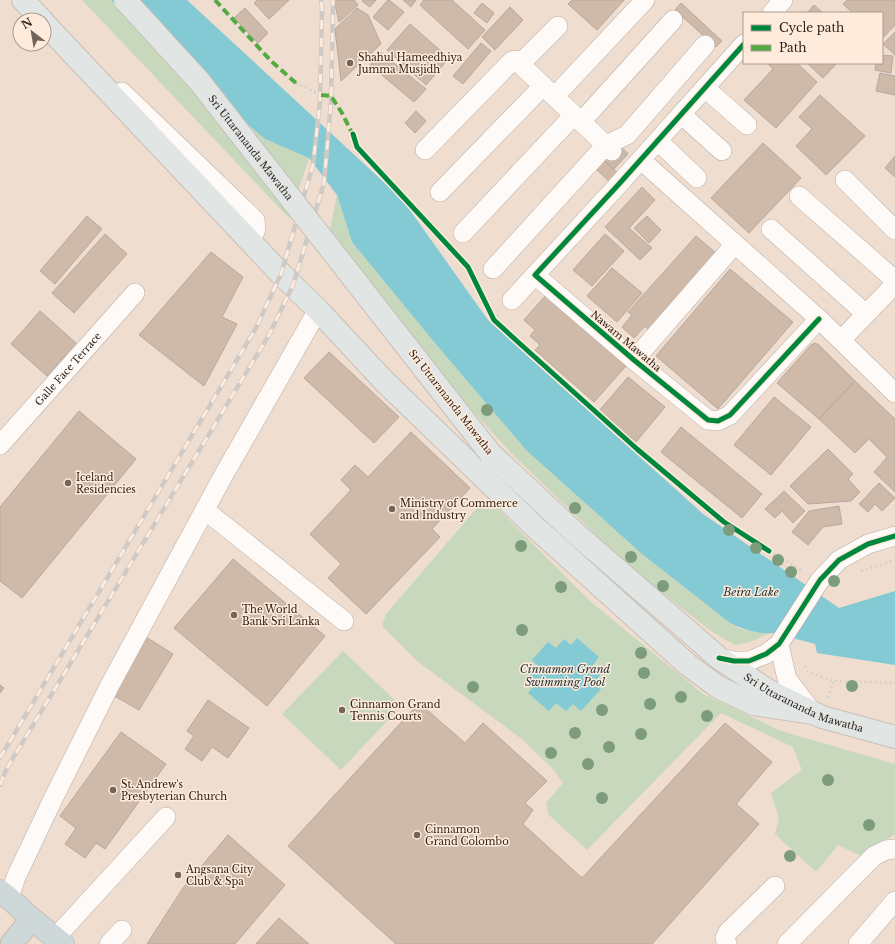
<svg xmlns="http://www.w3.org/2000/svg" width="895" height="944" font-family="'Libre Baskerville',serif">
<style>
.green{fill:#c7d8bd}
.water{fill:#83cad5}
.building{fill:#cfbaaa;stroke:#b6a89e}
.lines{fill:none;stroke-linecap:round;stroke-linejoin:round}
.minor-tunnel{stroke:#c9b8ab;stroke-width:19;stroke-dasharray:19 10;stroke-linecap:butt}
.minor-casing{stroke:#bbada2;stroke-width:20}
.major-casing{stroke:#c8bfb7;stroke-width:24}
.highway-casing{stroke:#c8bfb7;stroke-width:24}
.path{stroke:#d6d0cc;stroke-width:2.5;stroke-dasharray:2 3;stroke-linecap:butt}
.minor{stroke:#fdfaf8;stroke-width:19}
.major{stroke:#e1e6e5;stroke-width:22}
.highway{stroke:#ced8d9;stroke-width:22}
.rail-casing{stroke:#d0cac6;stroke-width:4.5}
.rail{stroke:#ffebdc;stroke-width:3;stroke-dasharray:9;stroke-linecap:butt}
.major-bridge-casing{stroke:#c8bfb7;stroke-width:24;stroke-linecap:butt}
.major-bridge{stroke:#e1e6e5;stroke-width:22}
.quiet{stroke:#54aa42;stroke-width:4;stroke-dasharray:8 4;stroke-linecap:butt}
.cycleway-casing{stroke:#ffebdc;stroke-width:8}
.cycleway{stroke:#00873e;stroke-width:5}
.tree{fill:#7c9c7b}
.poi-dot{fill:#726459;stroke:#ffebdc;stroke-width:1.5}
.labels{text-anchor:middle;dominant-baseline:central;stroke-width:3;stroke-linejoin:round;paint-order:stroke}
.poi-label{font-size:10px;fill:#2f231a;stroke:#ffebdc;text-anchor:start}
.street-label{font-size:10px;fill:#2f231a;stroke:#ffebdc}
.water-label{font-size:11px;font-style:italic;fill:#1b2f33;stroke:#ffebdc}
</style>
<rect width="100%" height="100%" fill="#efddcf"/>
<path class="green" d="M82 0H111L186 72 265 139 309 158 289 218Z
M337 195 352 242 434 342 526 450 642 554 730 623 740 629 768 634 750 642 735 645 711 631 628 566 514 456 459 396 330 229Z
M488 504 496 507 590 601 703 694 781 731 895 764V834L861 856 838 845 816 872 775 834 779 819 771 793 802 770 793 747 721 713 587 850 548 814 546 803 563 783 554 770 523 740 417 661 382 626 386 614 477 508Z
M343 651 401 706 341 770 282 714Z"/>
<path class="water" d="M111 0H187L402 199 488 320 703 514 839 608 895 591V665L817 653 815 644 774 633C761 635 742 629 730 623L642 554 526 450 434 342 352 242 337 195 309 158 265 139 186 72Z
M577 638 599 657 592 666 601 674 594 682 601 689 581 711 573 704 566 711 556 703 549 711 528 693 536 683 529 676 538 666 532 660 548 642 556 648 564 639 571 645Z"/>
<path class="building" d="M257 0H289L269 19 254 3Z
M334 0H354L358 5 339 22Z
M363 0H376L370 7 362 1Z
M388 0H389L404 12 388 30 373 17Z
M403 0H416L411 7Z
M424 0H452L485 30 468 49 420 5Z
M572 0H624L597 30 568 4Z
M847 0H895V25L882 39V13H853L843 4Z
M482 3 494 13 487 23 474 13Z
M681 3 722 41 716 47 675 10Z
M814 5 823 13H807Z
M510 7 523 20 495 50 482 37Z
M245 8 268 33 258 43 234 18Z
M357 8 368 15 381 44 341 81 335 29Z
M410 24 449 58 426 85 387 50Z
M895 32V55L883 44Z
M481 43 491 51 463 84 453 76Z
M380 52 426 89 414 102 370 65Z
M882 55 893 56 891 73 875 70 876 63H882Z
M767 63H797L817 82 776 128 744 100 773 69Z
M807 63H837L823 78Z
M880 73 895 76V95L876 91Z
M820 95 865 136 826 175 796 146 812 129 799 117Z
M416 111 426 121 415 133 405 123Z
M763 143 801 178 749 233 711 198Z
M617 145 628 154 614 169 603 160Z
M895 156V177L885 168Z
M603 160 619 174 610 182 595 168Z
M642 187 655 200 629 228 652 248 640 260 605 227Z
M87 216 102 229 55 284 40 271Z
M647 216 661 230 649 243 634 228Z
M105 234 127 254 74 313 52 293Z
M605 234 624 251 592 286 573 270Z
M696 236 717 254 649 330 645 326 634 338 622 327 632 315 628 312Z
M211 252 243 277 222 317 237 324 204 386 139 335Z
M612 268 642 293 617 322 587 296Z
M730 269 793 322 718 409 656 356Z
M546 295 626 366 594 402 535 350 540 345 530 336 535 330 524 320Z
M40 311 76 343 47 376 11 344Z
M815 343 819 345 855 381 819 419 777 383 811 345Z
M329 352 399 417 374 443 304 378Z
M628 377 665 407 636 442 599 411Z
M855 381 895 419V492L874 472 887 457 869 439 855 453 819 419Z
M774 397 811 427 771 475 734 445Z
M79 411 136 459 22 598 0 581V507Z
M681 427 762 494 742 518 661 452Z
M411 432 470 488 432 529 440 537 366 614 328 578 341 564 310 534 351 490 341 480 355 465 368 477Z
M828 449 853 474 848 479 860 492 851 501 808 504 790 486Z
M879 483 895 498 882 511 875 504 868 512 859 504Z
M784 491 805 511 793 523 782 511 775 518 765 509Z
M839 506 842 524 823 527 808 545 792 532 809 511Z
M233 559 325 636 267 706 174 628Z
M146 637 173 654 139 710 111 694Z
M0 685 4 688 0 693Z
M208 700 249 728 228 758 212 747 202 761 185 749 194 736 187 731Z
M419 703 465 743 483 723 547 781 525 803 533 810 523 824 582 878 725 723 772 762 736 804 759 824 652 944H396L288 846Z
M121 732 166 764 105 849 96 843 85 858 65 844 76 828 60 816Z
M228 835 285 885 235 944H147L183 888Z
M279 918 309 944H256Z"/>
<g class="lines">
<path class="minor-tunnel" d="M612 151 622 160"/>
<defs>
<g id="minor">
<path d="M772 13 783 0"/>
<path d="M520 64 558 26"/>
<path d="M705 88 747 125"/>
<path d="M122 92 255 220C257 230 256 233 248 239"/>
<path d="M555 96 645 0"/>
<path d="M681 114 722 151"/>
<path d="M581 122 673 20"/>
<path d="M658 141 697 178"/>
<path d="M425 150 512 61 515 60 520 64 612 151"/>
<path d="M641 160 819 319 895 393"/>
<path d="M845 180 895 230"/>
<path d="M440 192 543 86"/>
<path d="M799 196 895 280"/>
<path d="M771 229 866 314"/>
<path d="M463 233 574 115"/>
<path d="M493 269 606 145 627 135 705 45"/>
<path d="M535 275 634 360 708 420 718 421 730 415 819 319"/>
<path d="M512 300 619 184 744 44"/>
<path d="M841 340 895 284"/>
<path d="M634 360 735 244"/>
<path id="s1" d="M0 445 135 293"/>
<path d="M205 510 344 621"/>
<path d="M779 644 787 679 813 713"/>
<path d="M719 658 734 661H749L766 654 779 644 820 580 839 560 868 544 895 536"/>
<path d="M9 898 16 877 53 799 110 685 222 478 318 310"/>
<path d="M56 937 166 817"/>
<path d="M109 944 122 930"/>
<path d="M727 944 725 938 728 932 775 886"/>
<path d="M787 944 874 856 886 850 895 849"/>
<path d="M858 944 895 901"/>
</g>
<g id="major">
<path d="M23 0 42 20"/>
<path d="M44 23 248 239 281 274 318 310 384 381 535 527 688 665 718 687 753 704 813 713"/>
<path id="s2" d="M490 453 574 532 719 658 769 691 822 717 895 737"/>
</g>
<path id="highway" d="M0 891 9 898 32 919 63 944
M12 943 32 919"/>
</defs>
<use href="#minor" class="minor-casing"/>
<use href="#major" class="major-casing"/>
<use href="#highway" class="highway-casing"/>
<path class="path" d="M296 83 321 95
M494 320 499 314
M769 551 803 571
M861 571 895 560
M805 666 808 672 833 681 895 683
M828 698 833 681"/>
<use href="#minor" class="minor"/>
<use href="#major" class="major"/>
<use href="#highway" class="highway"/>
<defs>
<path id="rail" d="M0 758 256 328 281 274 313 165 320 102 322 8 321 0
M0 785 7 768 269 335 293 285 324 183 331 102 333 7V0"/>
</defs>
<use href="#rail" class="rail-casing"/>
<use href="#rail" class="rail"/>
<defs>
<g id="major-bridge">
<path id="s3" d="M125 0 199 81 490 453"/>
</g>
</defs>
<use href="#major-bridge" class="major-bridge-casing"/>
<use href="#major-bridge" class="major-bridge"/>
<path class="quiet" d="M215 0 271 61 296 83
M321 95 331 96 342 113 354 137"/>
<defs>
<path id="cycleway" d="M744 44 619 184 535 275 634 360 708 420 718 421 730 415 819 319
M353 134 357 147 468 267 494 320 518 342 637 449 724 522 769 551
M719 658 734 661H749L766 654 779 644 820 580 839 560 868 544 895 536"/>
</defs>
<use href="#cycleway" class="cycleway-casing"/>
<use href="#cycleway" class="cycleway"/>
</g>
<g class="tree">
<circle cx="487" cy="410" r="6"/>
<circle cx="575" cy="508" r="6"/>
<circle cx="729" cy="530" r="6"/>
<circle cx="521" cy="546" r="6"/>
<circle cx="756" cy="548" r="6"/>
<circle cx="631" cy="557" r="6"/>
<circle cx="778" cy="560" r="6"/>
<circle cx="791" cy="572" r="6"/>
<circle cx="834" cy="581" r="6"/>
<circle cx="663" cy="586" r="6"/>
<circle cx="561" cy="587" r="6"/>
<circle cx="522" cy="630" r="6"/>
<circle cx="641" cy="653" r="6"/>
<circle cx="644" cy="673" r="6"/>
<circle cx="852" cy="686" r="6"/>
<circle cx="473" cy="687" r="6"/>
<circle cx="681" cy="697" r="6"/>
<circle cx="650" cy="704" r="6"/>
<circle cx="602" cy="710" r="6"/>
<circle cx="707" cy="716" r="6"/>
<circle cx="575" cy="733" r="6"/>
<circle cx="641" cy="734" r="6"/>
<circle cx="609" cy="747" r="6"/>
<circle cx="551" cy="753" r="6"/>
<circle cx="588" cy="764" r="6"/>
<circle cx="828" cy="780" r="6"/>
<circle cx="602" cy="798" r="6"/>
<circle cx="869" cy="825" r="6"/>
<circle cx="790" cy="856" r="6"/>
</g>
<g class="poi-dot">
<circle cx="350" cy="63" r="4"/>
<circle cx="68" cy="483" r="4"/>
<circle cx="392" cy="509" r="4"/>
<circle cx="234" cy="615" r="4"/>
<circle cx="342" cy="710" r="4"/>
<circle cx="113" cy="790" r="4"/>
<circle cx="417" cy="835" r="4"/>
<circle cx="178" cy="875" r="4"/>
</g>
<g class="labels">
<g class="poi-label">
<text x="358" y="57">Shahul Hameedhiya<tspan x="358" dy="12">Jumma Musjidh</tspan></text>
<text x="76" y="477">Iceland<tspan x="76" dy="12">Residencies</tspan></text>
<text x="400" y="503">Ministry of Commerce<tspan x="400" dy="12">and Industry</tspan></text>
<text x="242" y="609">The World<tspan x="242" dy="12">Bank Sri Lanka</tspan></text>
<text x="350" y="704">Cinnamon Grand<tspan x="350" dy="12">Tennis Courts</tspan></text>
<text x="121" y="784">St. Andrew's<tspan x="121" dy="12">Presbyterian Church</tspan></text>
<text x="425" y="829">Cinnamon<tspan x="425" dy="12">Grand Colombo</tspan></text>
<text x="186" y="869">Angsana City<tspan x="186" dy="12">Club &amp; Spa</tspan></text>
</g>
<g class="street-label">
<text stroke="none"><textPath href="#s3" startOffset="194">Sri Uttarananda Mawatha</textPath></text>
<text transform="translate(626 341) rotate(40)">Nawam Mawatha</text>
<text stroke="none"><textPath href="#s1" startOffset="102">Galle Face Terrace</textPath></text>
<text transform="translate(451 402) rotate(52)">Sri Uttarananda Mawatha</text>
<text stroke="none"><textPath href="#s2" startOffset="404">Sri Uttarananda Mawatha</textPath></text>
</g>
<g class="water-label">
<text x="751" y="592">Beira Lake</text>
<text x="565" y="669">Cinnamon Grand<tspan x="565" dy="13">Swimming Pool</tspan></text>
</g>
</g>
<rect x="743" y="12" width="140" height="52" fill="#ffebdc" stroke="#ac9b8e"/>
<rect x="751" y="25" width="20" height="6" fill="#00873e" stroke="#ac9b8e"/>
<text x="779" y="32" font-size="12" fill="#2f231a">Cycle path</text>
<rect x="751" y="45" width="20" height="6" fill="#54aa42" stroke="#ac9b8e"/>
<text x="779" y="52" font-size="12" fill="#2f231a">Path</text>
<g transform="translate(32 32) rotate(329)"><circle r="19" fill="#ffebdc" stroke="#ac9b8e"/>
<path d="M0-3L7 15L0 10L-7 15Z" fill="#726459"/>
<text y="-6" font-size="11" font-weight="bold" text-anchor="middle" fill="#2f231a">N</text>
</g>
</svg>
